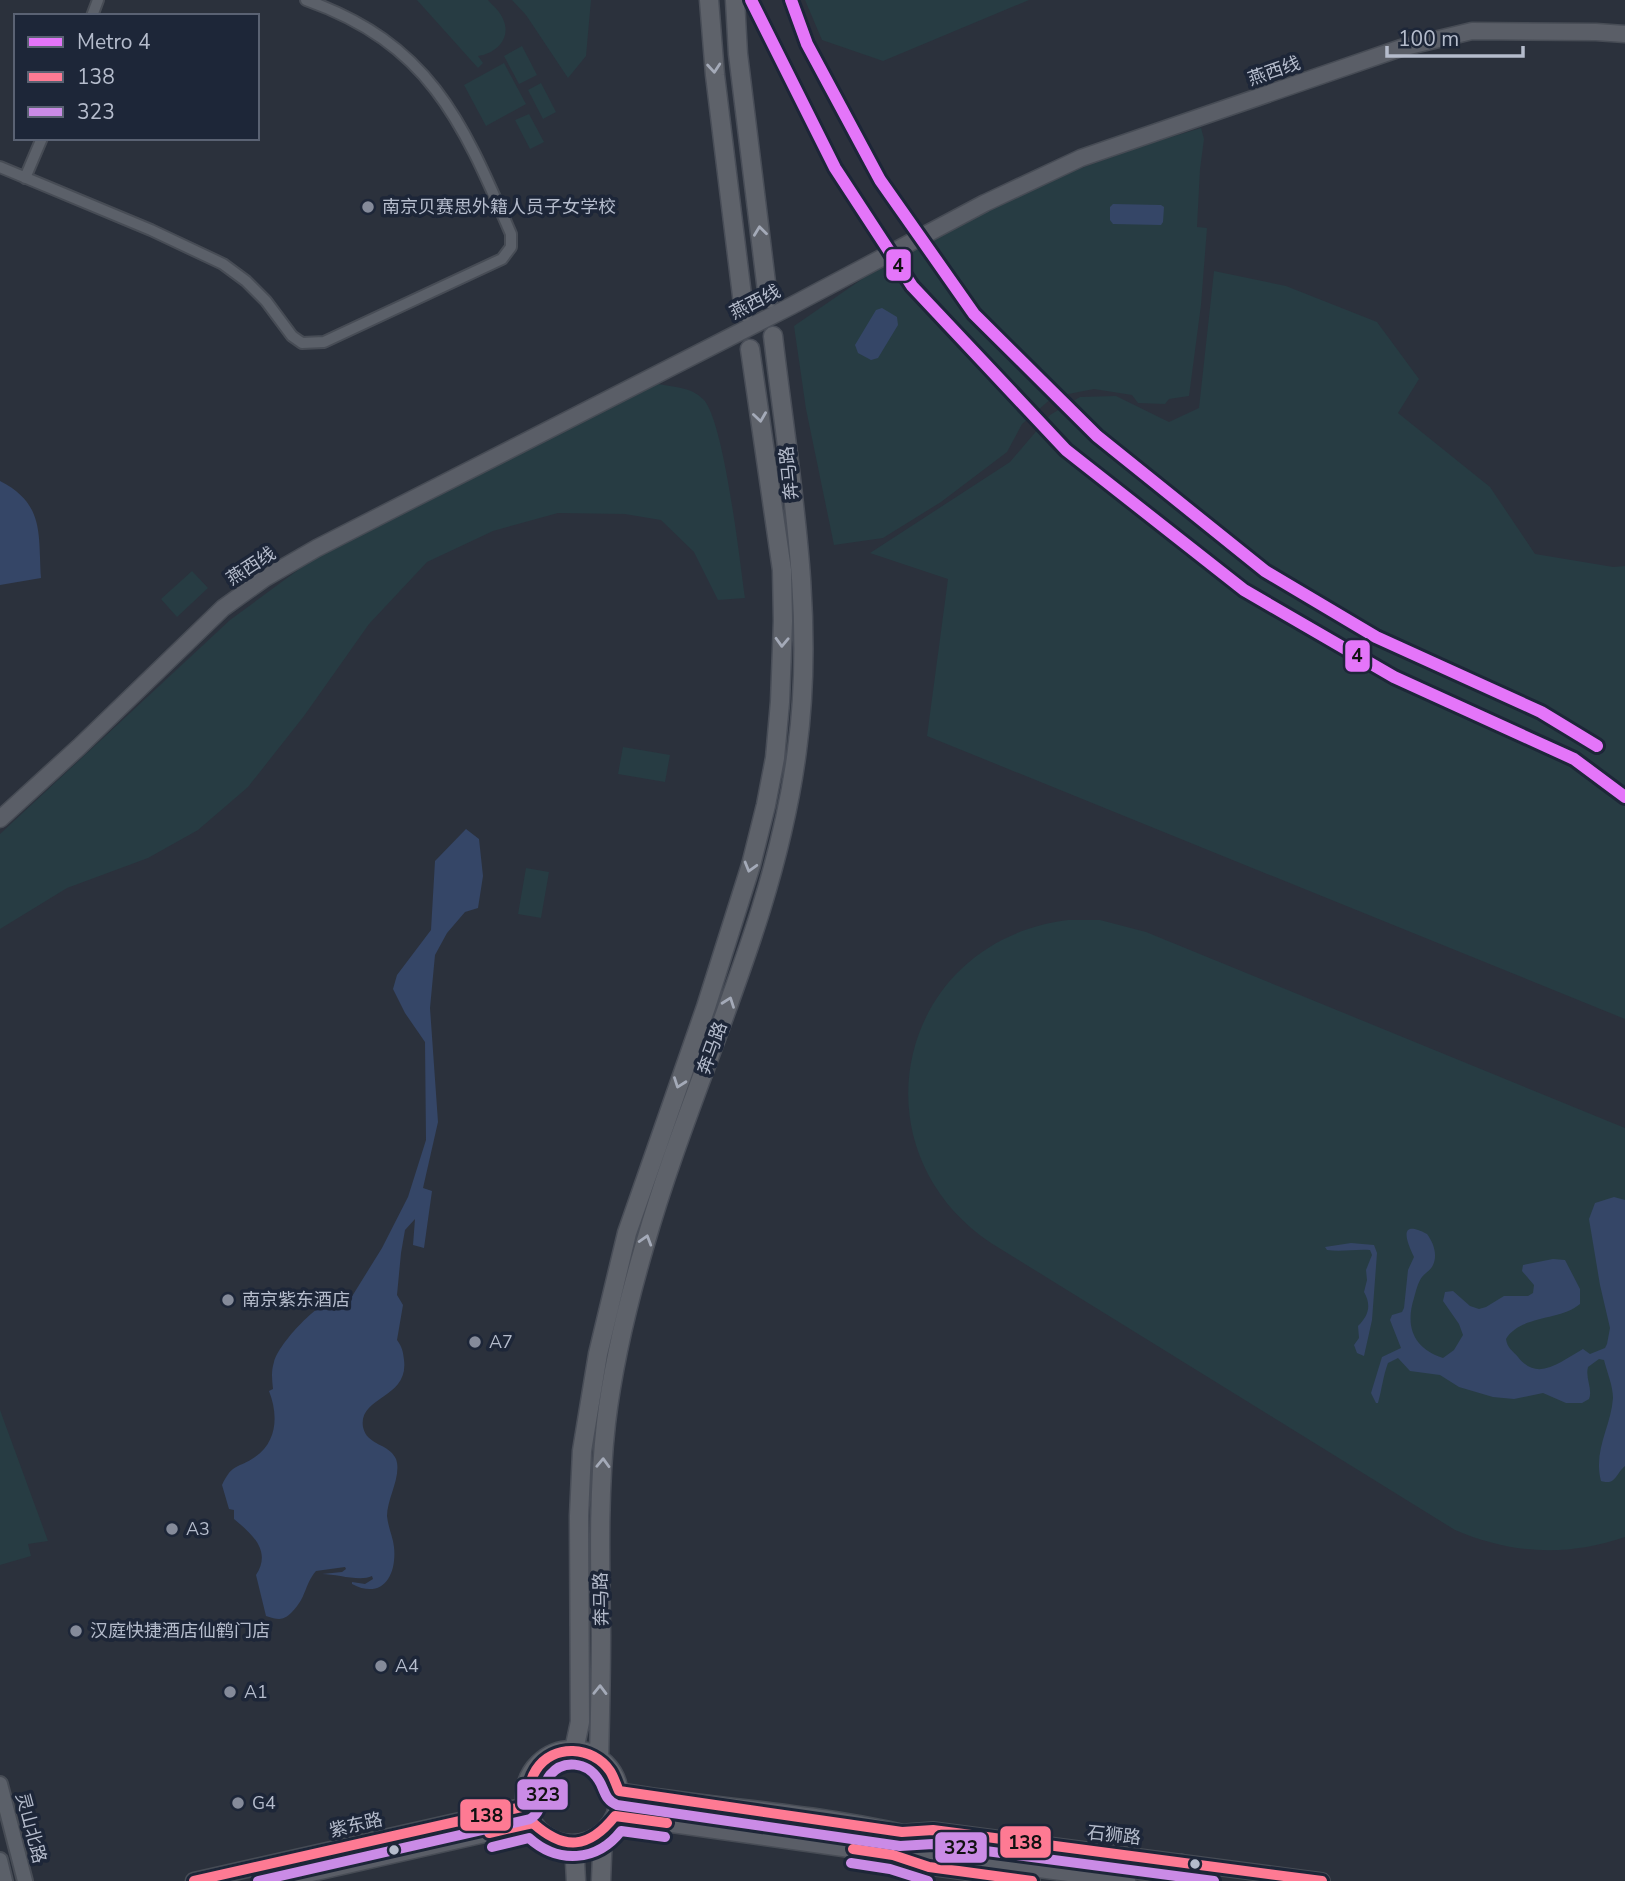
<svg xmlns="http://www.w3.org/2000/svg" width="1625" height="1881" font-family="'Nunito Sans','Noto Sans SC',sans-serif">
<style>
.green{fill:#273c43}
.water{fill:#354667}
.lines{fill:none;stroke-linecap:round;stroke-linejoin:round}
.secondary-tunnel{stroke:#404652;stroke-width:16;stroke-dasharray:16 8;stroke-linecap:butt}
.minor-casing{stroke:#474c55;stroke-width:14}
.tertiary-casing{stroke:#474c55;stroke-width:18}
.secondary-casing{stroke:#474c55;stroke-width:19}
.primary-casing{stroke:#494e58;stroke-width:21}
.minor{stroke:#5b6069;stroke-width:10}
.tertiary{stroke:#5b6069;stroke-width:14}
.secondary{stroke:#5a5e67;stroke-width:16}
.primary{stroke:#5e626a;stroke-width:18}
.bus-1-casing{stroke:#1d2638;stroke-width:16}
.bus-2-casing{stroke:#1d2638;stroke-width:16}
.bus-1{stroke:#fe7a93;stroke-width:10}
.bus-2{stroke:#ca8be6;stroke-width:10}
.metro-1-casing{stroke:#1d2638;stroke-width:18}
.metro-1{stroke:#e475f9;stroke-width:12}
.oneway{stroke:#a4aab8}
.poi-dot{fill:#858b9a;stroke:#1d2638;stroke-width:2.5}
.bus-dot{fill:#b5bccc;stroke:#1d2638;stroke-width:2.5}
.labels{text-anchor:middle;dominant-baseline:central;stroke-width:7;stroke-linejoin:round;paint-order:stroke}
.street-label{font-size:18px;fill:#b5bccc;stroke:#1d2638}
.poi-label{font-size:18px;fill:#b5bccc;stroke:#1d2638;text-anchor:start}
.line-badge{stroke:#1d2638;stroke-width:2.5}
.pale-badge-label{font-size:19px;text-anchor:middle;font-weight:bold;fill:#111}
</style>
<rect width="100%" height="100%" fill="#2b313c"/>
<path class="green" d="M417 0H488C493 6 500 11 503 19 512 38 496 54 478 56L483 63 478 68Z
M512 0H591L586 56 568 78 526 15Z
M805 0H1029L883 61 822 40Z
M522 46 537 75 519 84 504 56Z
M504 63 526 104 486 126 464 85Z
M541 83 556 112 543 119 528 90Z
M529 114 544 142 530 149 515 120Z
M1201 128 1204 139 1200 169 1197 227 1207 228 1201 305 1189 396 1169 399 1165 404 1138 403 1132 395 1094 389 1053 397 1022 424 1007 452 941 502 883 538 834 545 806 409 794 326 865 277 1013 198 1073 171 1148 144Z
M1214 271 1286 286 1377 322 1419 379 1398 413 1490 487 1535 554 1613 567 1625 566V1019L927 736 948 579 870 553 1010 462 1050 415 1080 397 1116 396 1169 422 1199 408Z
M658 384C674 387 691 387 703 399 724 419 740 563 745 598L718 600 694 552 661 520 625 514 558 513 493 531 427 562 369 624 304 716 248 787 198 830 148 858 67 888 0 929V834L230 620 313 559Z
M192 571 208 588 177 617 161 599Z
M623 747 670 755 665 782 618 774Z
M526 868 549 872 541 918 518 914Z
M1068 920H1100L1146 932 1625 1128V1537C1567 1557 1511 1554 1455 1530L991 1243C850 1148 898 941 1068 920Z
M0 1410 48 1541 28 1544 31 1556 0 1565Z"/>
<path class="water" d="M1113 204 1161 205 1164 207 1163 222 1161 225 1113 224 1110 220V207Z
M882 308 897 317 898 325 878 358 871 360 858 353 855 345 876 310Z
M0 481C45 504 38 534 41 578L0 585Z
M466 829 479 839 483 876 478 908 465 912 447 933 435 955 430 1008 438 1122 423 1188 432 1191 424 1248 413 1245 415 1219 405 1230 401 1253 397 1295 403 1305 397 1340C402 1347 403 1351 404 1360 409 1399 358 1396 363 1427 367 1446 389 1443 396 1459 402 1476 387 1498 387 1516 388 1527 393 1537 394 1547 397 1576 382 1600 352 1584V1582L365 1584 373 1579 372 1576C360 1582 337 1574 322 1574L342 1572 346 1569 345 1567 316 1571C304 1585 307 1597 292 1612 283 1621 279 1620 266 1616L256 1575C272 1551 252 1534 234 1519V1510L229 1509 222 1485C233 1462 238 1469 255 1457 278 1441 278 1414 269 1391L273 1389C272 1380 271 1371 274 1362 279 1343 320 1299 340 1297 343 1297 347 1298 351 1298L382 1248 408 1197 426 1140 425 1042 405 1013 393 989 397 975 431 930 435 861Z
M1614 1197 1625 1200V1466C1616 1473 1616 1486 1601 1481 1593 1450 1611 1427 1613 1398 1613 1386 1607 1372 1604 1360L1599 1359 1588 1367C1585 1378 1593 1389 1589 1399L1582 1403H1566L1543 1393 1514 1399 1493 1397 1459 1387 1440 1375 1410 1371 1398 1358 1388 1363C1383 1376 1382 1389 1378 1403H1376L1371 1393 1382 1357 1401 1348 1390 1320 1392 1315 1402 1312 1404 1308 1408 1270 1414 1257C1406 1240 1398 1219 1427 1234 1433 1242 1438 1254 1433 1265 1431 1270 1425 1273 1422 1277 1418 1282 1416 1291 1414 1298 1405 1326 1413 1348 1443 1358L1454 1350 1463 1335 1459 1324 1443 1301 1445 1292 1453 1291 1470 1306 1479 1309 1486 1307 1504 1296H1528L1533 1293 1534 1285 1522 1271 1523 1265 1553 1259 1565 1260 1580 1289V1304C1560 1321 1520 1315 1506 1339 1507 1348 1513 1351 1518 1357 1538 1383 1561 1361 1583 1349L1590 1354 1605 1348 1607 1344 1610 1328 1600 1285 1589 1219 1595 1203Z
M1351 1243 1374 1245 1377 1253 1372 1320 1364 1356 1357 1353 1354 1345 1359 1338 1358 1326C1368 1316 1372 1306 1364 1292L1367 1280 1366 1270 1372 1255 1370 1250C1354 1249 1342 1252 1327 1250L1325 1247Z"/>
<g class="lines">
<path class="secondary-tunnel" d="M1145 1872 1213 1881"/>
<defs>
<path id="minor" d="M92 16 98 0
M0 167 151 230 223 264 246 281 266 301 292 336 302 343 324 342 502 259 511 247V234C462 121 430 44 306 0
M25 178 42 138"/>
<path id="tertiary" d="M0 1784 25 1881
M907 1832 933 1830 1322 1881
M897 1857 929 1867 1032 1881
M0 1860 5 1881
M1179 1881 1181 1862"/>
<path id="secondary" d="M0 819 79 747 223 608 265 578 317 548 791 306 985 203 1081 158 1401 48 1472 31 1596 32 1625 34
M619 1791C722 1809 829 1812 931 1840L1145 1872
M615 1816 893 1855 929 1854 1127 1881
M194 1881 526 1806
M276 1881 533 1823"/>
<path id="primary" d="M709 0 715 75 744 312
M735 0 738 54 768 299
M574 1750 580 1722 579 1516 582 1451 598 1354 627 1233 706 1007 751 865 766 805 775 758 780 702 783 621 782 570 750 349
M525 1797a47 47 0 1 1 94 0a47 47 0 1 1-94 0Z
M599 1758C600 1717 601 1676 601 1634 600 1564 598 1493 606 1423 613 1363 628 1302 645 1244 692 1079 775 922 797 750 816 612 789 473 773 336
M574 1844 576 1881
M601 1881 603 1832"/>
</defs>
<use href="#minor" class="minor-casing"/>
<use href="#tertiary" class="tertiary-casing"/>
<use href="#secondary" class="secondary-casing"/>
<use href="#primary" class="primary-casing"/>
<use href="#minor" class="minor"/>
<use href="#tertiary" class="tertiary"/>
<use href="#secondary" class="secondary"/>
<use href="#primary" class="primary"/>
<defs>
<path id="bus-1" d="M489 1833 533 1823C564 1851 589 1849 615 1816L667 1823
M853 1849 893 1855 929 1867 1032 1881
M194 1881 526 1806C528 1793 529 1781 536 1770 553 1743 593 1746 610 1771 614 1777 616 1785 619 1791L902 1832 933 1830 1322 1881"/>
<path id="bus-2" d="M492 1847 529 1838C558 1864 597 1862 621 1831L665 1837
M851 1863 890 1869 928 1881
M258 1881 530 1819C546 1810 539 1788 550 1775 563 1759 587 1762 598 1779 605 1789 604 1800 617 1805L900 1846 933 1844 1214 1881"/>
</defs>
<use href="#bus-1" class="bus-1-casing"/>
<use href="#bus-2" class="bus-2-casing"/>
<use href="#bus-1" class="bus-1"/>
<use href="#bus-2" class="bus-2"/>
<defs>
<path id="metro-1" d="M751 0 835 168 912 286 1066 450 1244 590 1394 677 1574 759 1625 797
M791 0 807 44 880 180 974 314 1097 436 1265 571 1376 637 1541 712 1597 746"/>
</defs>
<use href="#metro-1" class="metro-1-casing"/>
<use href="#metro-1" class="metro-1"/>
</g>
<defs><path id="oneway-chevron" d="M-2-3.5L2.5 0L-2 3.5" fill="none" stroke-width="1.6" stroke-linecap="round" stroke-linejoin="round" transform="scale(1.75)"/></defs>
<g class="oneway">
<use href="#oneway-chevron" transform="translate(714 68) rotate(85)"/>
<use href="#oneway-chevron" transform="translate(760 231) rotate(-97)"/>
<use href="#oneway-chevron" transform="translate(760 417) rotate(82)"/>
<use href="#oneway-chevron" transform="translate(782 642) rotate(92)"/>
<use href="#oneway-chevron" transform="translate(750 867) rotate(106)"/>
<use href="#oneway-chevron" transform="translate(729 1002) rotate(-70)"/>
<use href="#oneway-chevron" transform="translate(679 1083) rotate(110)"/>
<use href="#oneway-chevron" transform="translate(646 1240) rotate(-73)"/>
<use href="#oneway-chevron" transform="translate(603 1463) rotate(-88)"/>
<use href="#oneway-chevron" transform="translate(600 1690) rotate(-89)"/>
</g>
<g class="poi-dot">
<circle cx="368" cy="207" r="7"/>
<circle cx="228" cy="1300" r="7"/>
<circle cx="475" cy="1342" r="7"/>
<circle cx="172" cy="1529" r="7"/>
<circle cx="76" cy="1631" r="7"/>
<circle cx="381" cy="1666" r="7"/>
<circle cx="230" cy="1692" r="7"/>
<circle cx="238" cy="1803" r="7"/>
</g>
<g class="bus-dot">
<circle cx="394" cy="1850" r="6"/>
<circle cx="1195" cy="1864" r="6"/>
</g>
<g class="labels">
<g class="street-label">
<text transform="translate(1274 71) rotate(-19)">燕西线</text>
<text transform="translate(755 302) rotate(-27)">燕西线</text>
<text transform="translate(789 473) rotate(-96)">奔马路</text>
<text transform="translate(251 566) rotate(-33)">燕西线</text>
<text transform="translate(712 1048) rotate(-70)">奔马路</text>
<text transform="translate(601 1599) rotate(-91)">奔马路</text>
<text transform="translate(356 1825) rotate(-13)">紫东路</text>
<text transform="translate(31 1828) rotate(75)">灵山北路</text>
<text transform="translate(1114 1835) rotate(6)">石狮路</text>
</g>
<g class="poi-label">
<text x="382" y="207">南京贝赛思外籍人员子女学校</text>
<text x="242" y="1300">南京紫东酒店</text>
<text x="489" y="1342">A7</text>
<text x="186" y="1529">A3</text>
<text x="90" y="1631">汉庭快捷酒店仙鹤门店</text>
<text x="395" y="1666">A4</text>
<text x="244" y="1692">A1</text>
<text x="252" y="1803">G4</text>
</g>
</g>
<g class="line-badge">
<rect x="885" y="248" width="27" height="34" rx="7" fill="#e475f9"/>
<rect x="1344" y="639" width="27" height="34" rx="7" fill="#e475f9"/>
<rect x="516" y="1778" width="53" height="33" rx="7" fill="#ca8be6"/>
<rect x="459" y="1798" width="53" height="34" rx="7" fill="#fe7a93"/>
<rect x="999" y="1825" width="53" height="34" rx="7" fill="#fe7a93"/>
<rect x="934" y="1831" width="54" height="33" rx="7" fill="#ca8be6"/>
</g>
<g class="pale-badge-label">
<text x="898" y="272">4</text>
<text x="1357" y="662">4</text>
<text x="543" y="1801">323</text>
<text x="486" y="1822">138</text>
<text x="1025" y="1849">138</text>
<text x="961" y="1854">323</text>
</g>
<rect x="14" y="14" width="245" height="126" fill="#1d2638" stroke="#5a6273" stroke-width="2"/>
<rect x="28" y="37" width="35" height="10" fill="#e475f9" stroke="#5a6273" stroke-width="2"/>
<text x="77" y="49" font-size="21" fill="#b5bccc">Metro 4</text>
<rect x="28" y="72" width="35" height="10" fill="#fe7a93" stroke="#5a6273" stroke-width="2"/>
<text x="77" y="84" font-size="21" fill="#b5bccc">138</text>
<rect x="28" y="107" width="35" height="10" fill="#ca8be6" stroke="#5a6273" stroke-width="2"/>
<text x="77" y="119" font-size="21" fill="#b5bccc">323</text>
<path d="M1387 46v10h136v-10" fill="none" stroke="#b5bccc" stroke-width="3.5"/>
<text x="1398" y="46" font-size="21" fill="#b5bccc" stroke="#1d2638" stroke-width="5" paint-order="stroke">100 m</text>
</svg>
